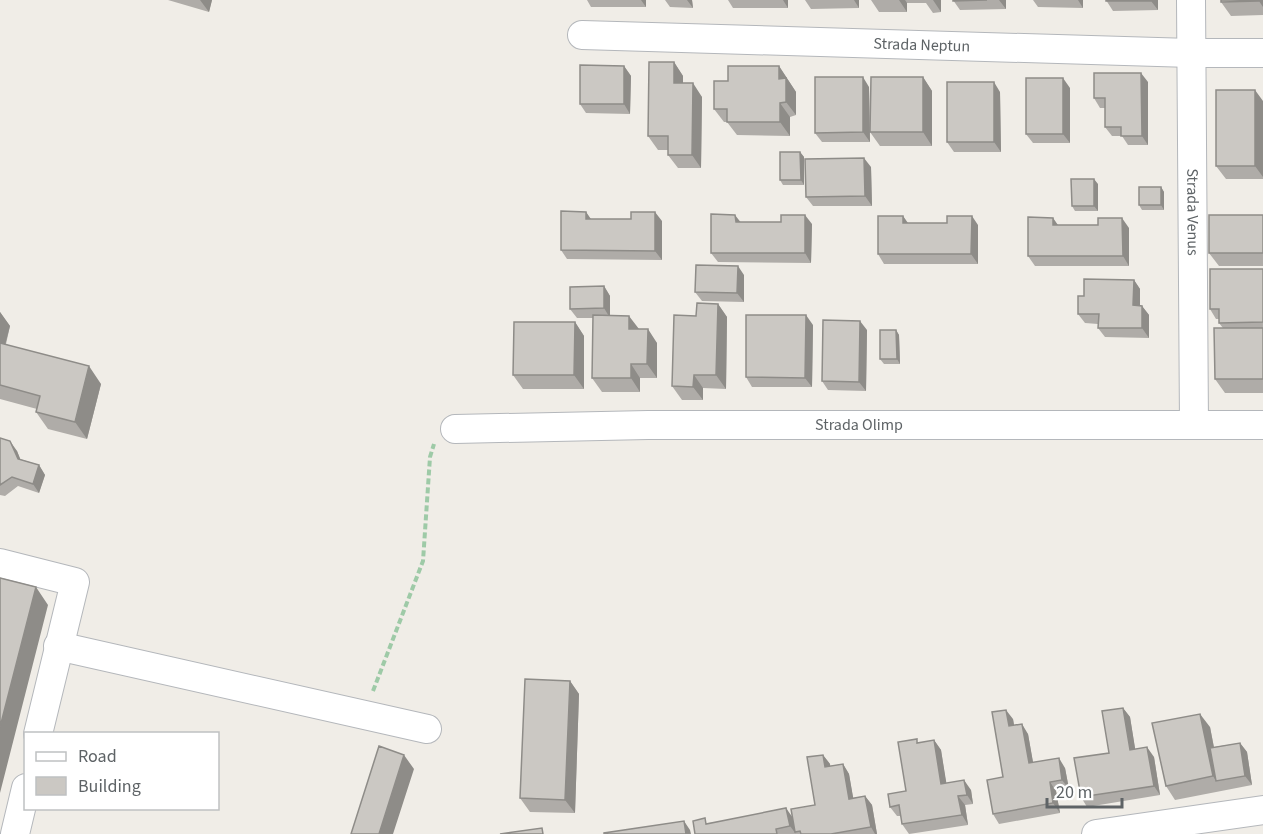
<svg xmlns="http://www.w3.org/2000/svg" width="1263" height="834" font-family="'Source Sans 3',sans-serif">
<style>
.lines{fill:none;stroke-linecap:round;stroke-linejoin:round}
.minor-casing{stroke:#b4b7bb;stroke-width:30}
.path{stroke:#9ecaa7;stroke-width:4;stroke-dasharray:6 3;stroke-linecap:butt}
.minor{stroke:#fff;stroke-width:28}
.wall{fill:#afaca8}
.shaded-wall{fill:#8e8c88}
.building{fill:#cbc8c3;stroke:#8e8c88;stroke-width:1.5}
.labels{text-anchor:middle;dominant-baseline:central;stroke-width:5;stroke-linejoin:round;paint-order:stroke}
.street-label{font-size:16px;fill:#5e6366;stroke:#fff}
</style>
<rect width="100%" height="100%" fill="#f0ede7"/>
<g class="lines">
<defs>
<g id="minor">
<path id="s1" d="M1191 0 1194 424"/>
<path id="s2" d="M582 35 1191 53H1263"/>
<path id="s3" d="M455 429 648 425H1263"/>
<path d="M0 563 75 582 38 734"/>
<path d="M58 646 427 729"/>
<path d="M15 834 26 788"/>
<path d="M1096 834 1263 810"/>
</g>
</defs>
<use href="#minor" class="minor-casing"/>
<path class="path" d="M373 691 423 561 430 457 434 444"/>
<use href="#minor" class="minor"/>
</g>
<path class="wall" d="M168 0H212L209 12Z
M587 0H646V7H591Z
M665 0H692L693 8 670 7Z
M728 0H788V8H733Z
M805 0H859V8L811 9Z
M871 0H941V12L933 13 926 3H907V12H879Z
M953 0H1006V9L960 10Z
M1033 0H1083V8L1038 7Z
M1106 0H1158V10L1113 11Z
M1263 0V15L1231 16 1221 2Z
M674 62 683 76V83L702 97 701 168H678L668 155V150H658L648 136Z
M624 66 631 76 630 114 586 113 580 104Z
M779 66 796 92V115L790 117V136L737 135 727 122H724L714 109Z
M923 77 932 91V146H880L870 132Z
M1148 82V145H1128L1122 136H1112L1105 127V108H1100L1094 98Z
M869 87 870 142H822L815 133Z
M1070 88V143H1033L1026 134Z
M1000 92 1001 152H954L947 142Z
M1263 101V179H1226L1216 166Z
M800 152 804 157V185H783L780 180Z
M871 167 872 206H813L806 197Z
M1098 184V211H1075L1072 206Z
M1161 187 1164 192V210H1142L1139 205Z
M586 212 591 219 662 221V260L567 259 561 250Z
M1263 215V266H1219L1209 253Z
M903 216 908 223 978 225V264H884L878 254Z
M1053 218 1058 225 1129 228V266H1035L1028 256Z
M740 222 812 224 811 263 718 262 711 253Z
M1263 269V393H1225L1215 379 1223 328 1219 323V319H1216L1210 309Z
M744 275V302L702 301 695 292Z
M1134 280 1140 289V306H1142L1149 315V338L1105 337 1098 328V324L1085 323 1078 314 1084 296Z
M604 286 610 296V315L638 329 657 343V378H640V392H602L592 378 593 318H577L570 309Z
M718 304 727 317 726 389 703 388V400H682L672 386Z
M0 312 10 326 6 344 101 384 87 439 48 429 36 412 37 409 0 399Z
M575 322 584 336V389H523L513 375Z
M813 325 812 387H752L746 377Z
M867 330 866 391 828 390 822 381Z
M896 330 899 335 900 364H884L880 359Z
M0 438 17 451 20 459 39 465 45 475 39 493 18 486 5 496 0 495Z
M570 681 579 694 575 813 530 812 520 798Z
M1123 708 1130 717 1135 749 1154 757 1160 795 1087 807 1081 797 1109 753Z
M1013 719 1014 726 1028 734 1033 763 1065 768 1069 789 1056 791 1060 813 999 824 993 814 1003 777Z
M1210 727 1214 747 1240 743 1247 752 1252 785 1175 800 1166 786Z
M934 740 941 750 946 783 971 790 973 804 965 805 968 825 909 834 902 824 901 816H897L890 807 906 791 919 743Z
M823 755 830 764V766L843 764 849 774 853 798 865 796 872 805 877 834H695L708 823 792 817 815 805Z"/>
<path class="shaded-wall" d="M200 0H212L209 12Z
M641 0H646V7Z
M687 0H692L693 8Z
M783 0H788V8Z
M854 0H859V8Z
M899 0H905L907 3V12Z
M933 0H941V12Z
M999 0H1006V9Z
M1078 0H1083V8Z
M1151 0H1158V10L1151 1Z
M1259 0H1263V7L1259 1Z
M674 62 683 76V96L674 83Z
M624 66 631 76 630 114 624 104Z
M779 66 796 92V115L786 102 779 79Z
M1141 73 1148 82V145L1142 136Z
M863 77 869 87 870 142 863 132Z
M923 77 932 91V146L923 132Z
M1063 78 1070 88V143L1063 134Z
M994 82 1000 92 1001 152 994 142Z
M693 83 702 97 701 168 692 155Z
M1255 90 1263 101V177L1255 166Z
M780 103 790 117V136L780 122Z
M800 152 804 157V185L801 180Z
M864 158 871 167 872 206 865 196Z
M1094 179 1098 184V211L1094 206Z
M1161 187 1164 192V210L1161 205Z
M586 212 592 221 586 219Z
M655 212 662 221V260L655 251Z
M735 215 742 224 736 222Z
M805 215 812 224 811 263 805 253Z
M903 216 909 225 903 223Z
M972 216 978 225V264L971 254Z
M1053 218 1059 227 1053 225Z
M1122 218 1129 228V266L1123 256Z
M738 266 744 275V302L737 293Z
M1134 280 1140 289V315L1133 305Z
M604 286 610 296V318L604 308Z
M718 304 727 317 726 389 716 375Z
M1142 306 1149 315V338L1142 328Z
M0 312 10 326 2 357 0 355Z
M806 315 813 325 812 387 805 378Z
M629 316 639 329H629Z
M860 321 867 330 866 391 859 382Z
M575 322 584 336V389L574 375Z
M648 329 657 343V378L647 364Z
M896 330 899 335 900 364 897 359Z
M631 364 640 378V392L631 378Z
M89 366 101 384 87 439 75 422Z
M694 375 703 388V400L693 387Z
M10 441 17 451 24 468 18 459Z
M39 465 45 475 39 493 33 484Z
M36 587 48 605 0 793V727Z
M570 681 579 694 575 813 565 800Z
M1123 708 1130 717 1137 760 1130 750Z
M1006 710 1013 719 1016 736 1009 726Z
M1200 714 1210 727 1220 780 1216 781 1213 776Z
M1022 724 1028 734 1035 773 1029 763Z
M934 740 941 750 948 793 941 784Z
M1240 743 1247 752 1252 785 1245 776Z
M1147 747 1154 757 1160 795 1154 786Z
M404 755 414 769 393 834H379Z
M823 755 830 764 832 777 825 767Z
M1059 758 1065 768 1069 789 1062 780Z
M843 764 849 774 855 808 849 799Z
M964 780 971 790 973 804 967 795Z
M1050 782 1056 791 1060 813 1053 803Z
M865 796 872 805 877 834H875L871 827Z
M958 796 965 805 968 825 962 815Z
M786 808 793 818 795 832 796 834 790 826Z
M684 821 690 830 691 834H686Z"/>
<path class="building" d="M953 0H987L953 1Z
M1106 0H1151V1H1106Z
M1221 0H1259V1L1221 2Z
M649 62H674V83H693L692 155H668V136H648Z
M580 65 624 66V104H580Z
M728 66H779V79L786 78V102L780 103V122H727V109H714V81H728Z
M1094 73H1141L1142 136H1121V127H1105V98H1094Z
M815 77H863V132L815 133Z
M871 77H923V132H870Z
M1026 78H1063V134H1026Z
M947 82H994V142H947Z
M1216 90H1255V166H1216Z
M780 152H800L801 180H780Z
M864 158 865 196 806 197 805 159Z
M1071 179H1094V206H1072Z
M1139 187H1161V205H1139Z
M561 211 586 212V219H631V212H655V251L561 250Z
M711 214 735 215 736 222H781V215H805V253H711Z
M1209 215H1263V253H1209Z
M878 216H903V223H947V216H972L971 254H878Z
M1028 217 1053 218V225H1098V218H1122L1123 256H1028Z
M696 265 738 266 737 293 695 292Z
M1210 269H1263V322L1219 323V309H1210Z
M1084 279 1134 280 1133 305 1142 306V328H1098L1099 314H1078V296H1084Z
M604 286V308L570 309V287Z
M697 303 718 304 716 375H694L693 387 672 386 674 315 696 316Z
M593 315 629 316V329H648L647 364H631V378H592Z
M746 315H806L805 378 746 377Z
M823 320 860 321 859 382 822 381Z
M514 322H575L574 375H513Z
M1214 328H1263V379H1215Z
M880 330H896L897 359H880Z
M0 343 89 366 75 422 36 412 40 396 0 385Z
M0 438 10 441 18 459 39 465 33 484 12 477 0 485Z
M0 578 36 587 0 727Z
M525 679 570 681 565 800 520 798Z
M1123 708 1130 750 1147 747 1154 786 1081 797 1074 758 1109 753 1102 711Z
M1006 710 1009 726 1022 724 1029 763 1059 758 1062 780 1050 782 1053 803 993 814 987 780 1003 777 992 712Z
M1200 714 1213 776 1166 786 1152 723Z
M917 739V743L934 740 941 784 964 780 967 795 958 796 962 815 902 824 899 805 890 807 888 794 906 791 898 742Z
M1240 743 1245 776 1216 781 1210 748Z
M379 746 404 755 379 834H351Z
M823 755 825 767 843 764 849 799 865 796 871 827 831 834H801L800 831 795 832 791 809 815 805 807 757Z
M786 808 790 826 776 829 777 834H695L693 821 705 818 706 824Z
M684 821 686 834H604V833Z
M542 828 543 834H500Z"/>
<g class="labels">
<g class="street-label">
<text stroke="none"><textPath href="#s2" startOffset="340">Strada Neptun</textPath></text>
<text stroke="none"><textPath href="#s1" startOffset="212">Strada Venus</textPath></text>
<text stroke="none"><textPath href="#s3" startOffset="404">Strada Olimp</textPath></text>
</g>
</g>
<rect x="24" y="732" width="195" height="78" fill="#ffffff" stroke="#bfc1c2" stroke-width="1.5"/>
<rect x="36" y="752" width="30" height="9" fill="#ffffff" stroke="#bfc1c2" stroke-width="1.5"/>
<text x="78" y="762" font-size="18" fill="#5e6366">Road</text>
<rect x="36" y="777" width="30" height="18" fill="#cbc8c3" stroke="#bfc1c2" stroke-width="1.5"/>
<text x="78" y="792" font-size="18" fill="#5e6366">Building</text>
<path d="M1047 798v9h75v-9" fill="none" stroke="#5e6366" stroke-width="3"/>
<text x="1056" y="798" font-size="18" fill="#5e6366" stroke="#ffffff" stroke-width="4.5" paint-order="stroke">20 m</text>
</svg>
